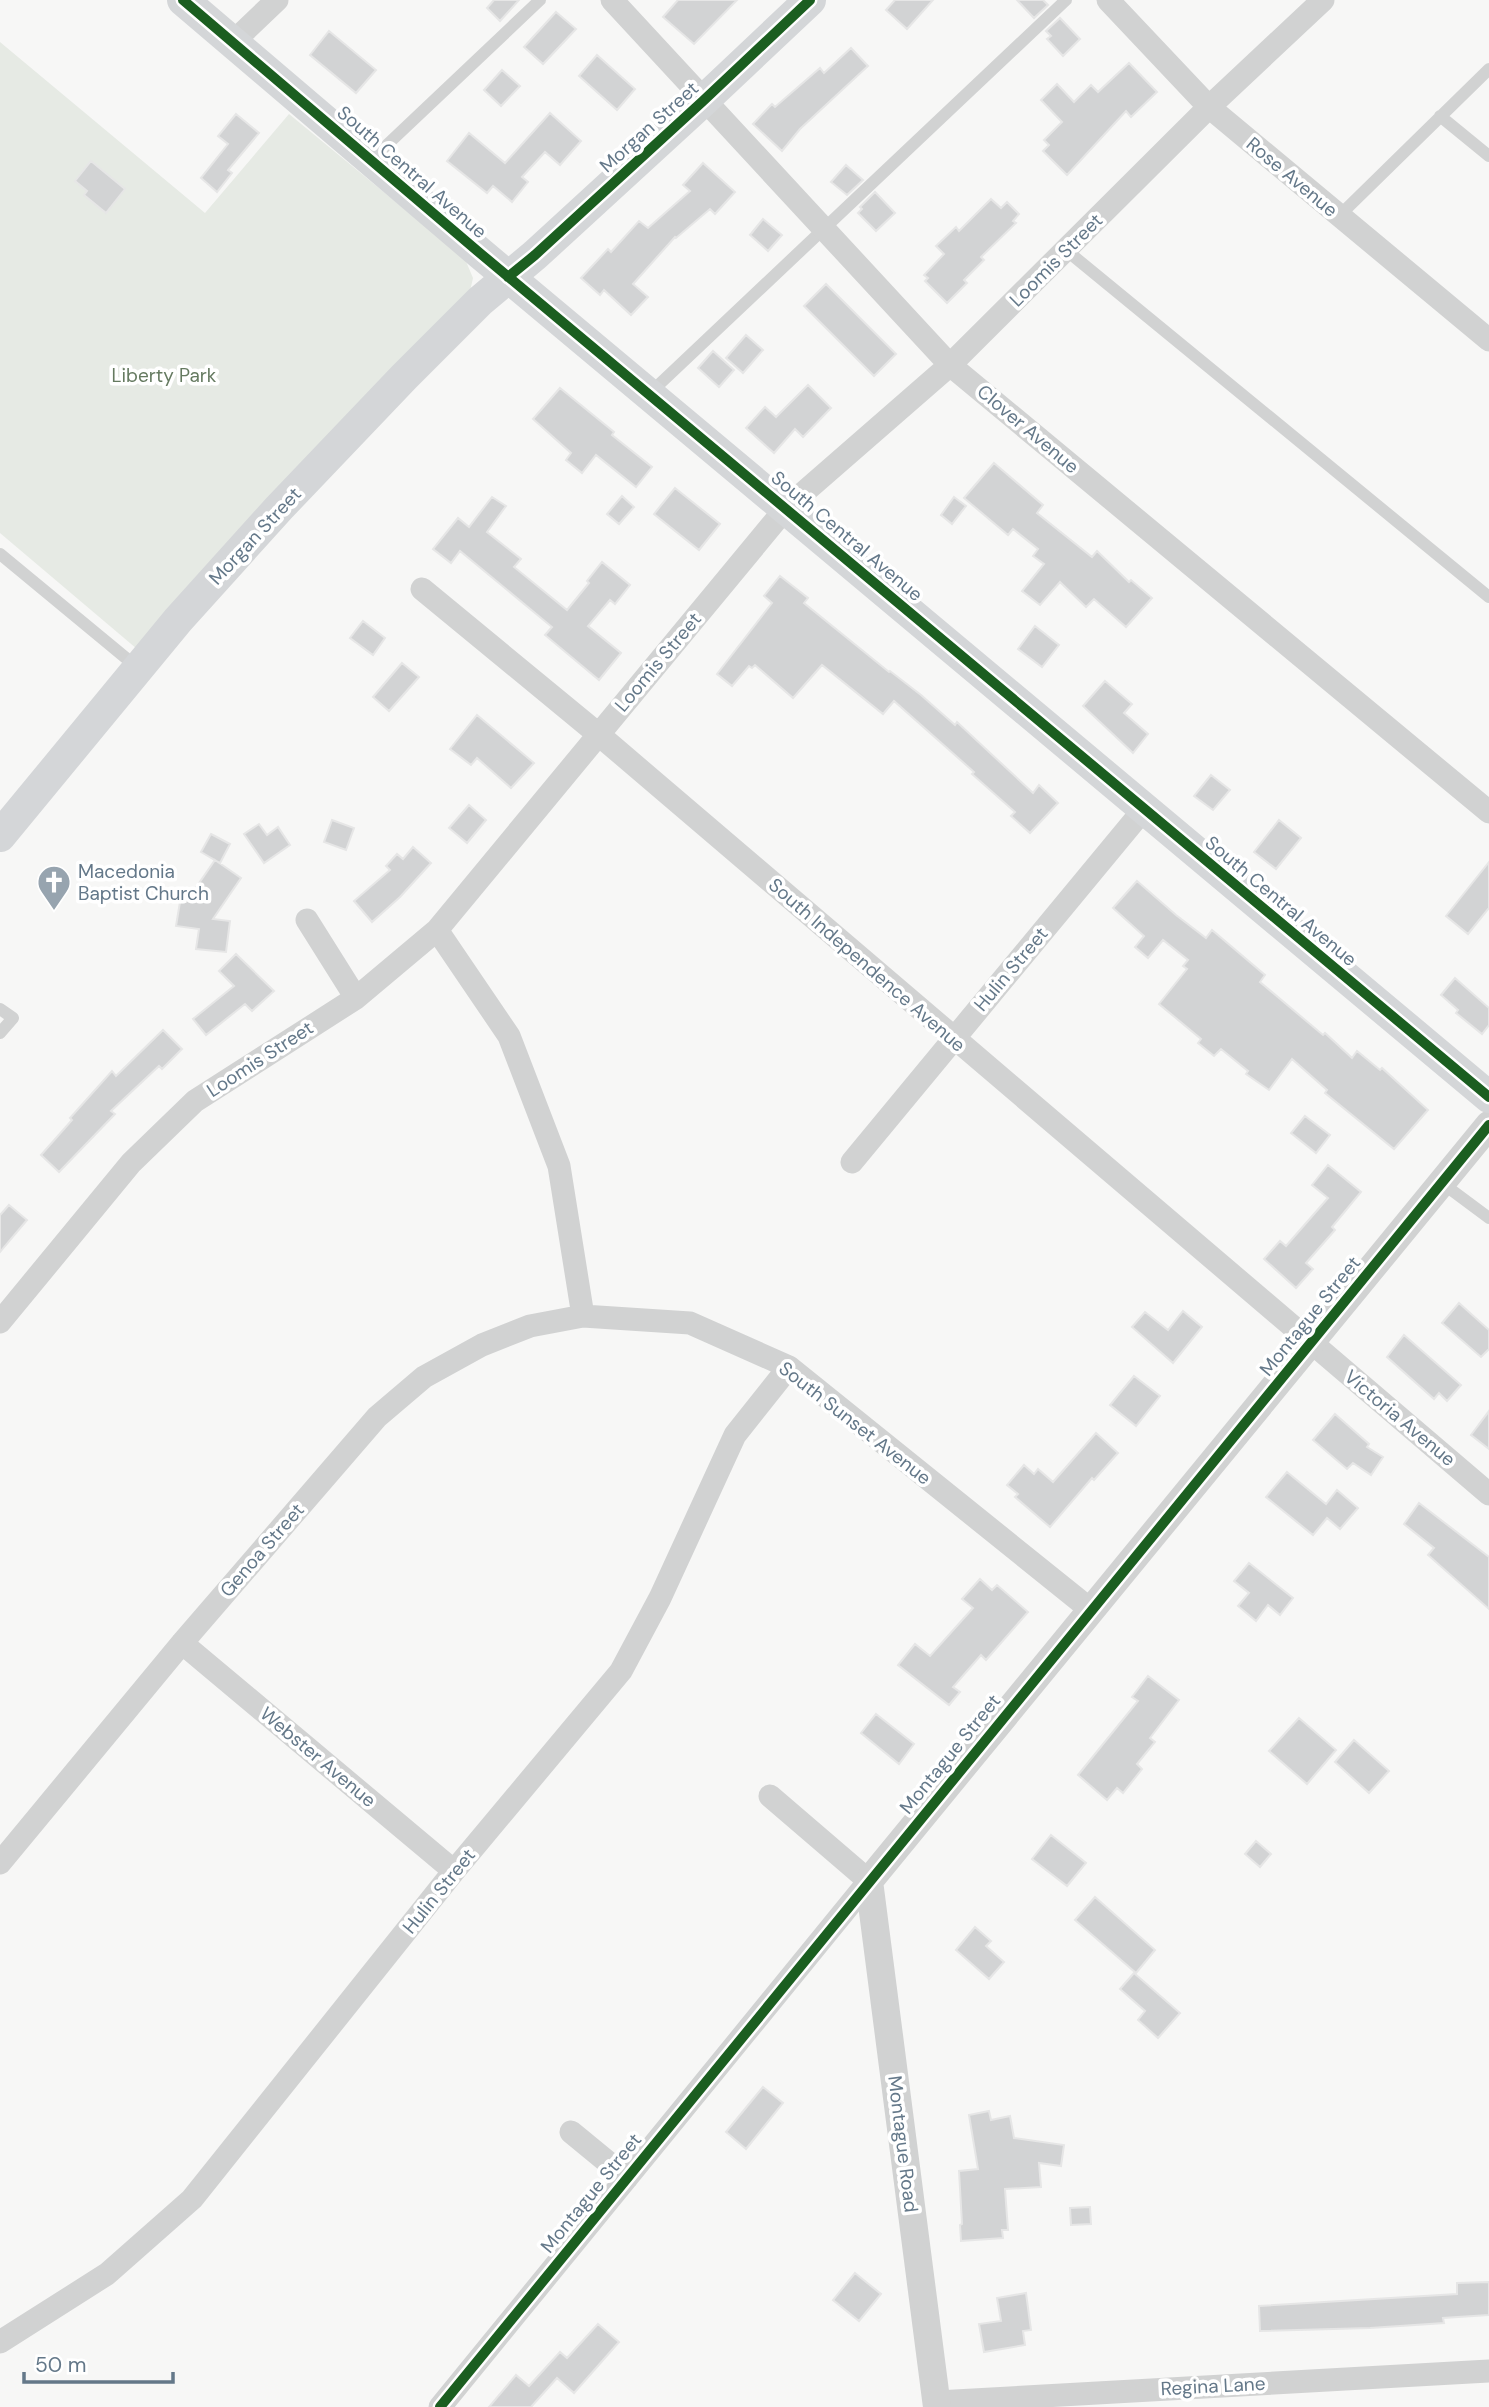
<svg xmlns="http://www.w3.org/2000/svg" width="1489" height="2407" font-family="'DM Sans',sans-serif">
<style>
.green{fill:#e6eae4}
.building{fill:#d2d3d4;stroke:#e6e6e6;stroke-width:2}
.lines{fill:none;stroke-linecap:round;stroke-linejoin:round}
.service{stroke:#d1d2d2;stroke-width:12}
.minor{stroke:#d1d2d2;stroke-width:23}
.tertiary{stroke:#d1d2d2;stroke-width:28}
.secondary{stroke:#d4d6d8;stroke-width:32}
.cycleway-casing{stroke:#fff;stroke-width:15}
.cycleway{stroke:#1b5e20;stroke-width:10}
.labels{text-anchor:middle;dominant-baseline:central;stroke-width:7;stroke-linejoin:round;paint-order:stroke}
.street-label{font-size:19px;fill:#647889;stroke:#fff}
.park-label{font-size:19px;fill:#657a60;stroke:#fff}
.poi-label{font-size:19px;fill:#647889;stroke:#fff;text-anchor:start}
</style>
<rect width="100%" height="100%" fill="#f7f7f6"/>
<path class="green" d="M0 42 205 213 289 114 465 259 473 278 468 300 137 649 0 533Z"/>
<path class="building" d="M494 0H519L500 21 487 8Z
M678 0H737L694 44 663 17Z
M895 0H933L907 29 886 10Z
M1017 0H1043L1048 5 1034 18Z
M556 12 576 29 543 64 524 47Z
M1060 18 1080 39 1063 56 1047 39 1051 36 1046 31Z
M329 31 376 70 356 93 310 55Z
M851 48 868 66 800 129 782 151 753 124 772 104 775 107 820 68 824 73Z
M597 55 635 89 617 110 579 76Z
M1129 63 1157 92 1131 117 1126 111 1067 175 1043 151 1049 145 1044 140 1062 122 1041 100 1057 84 1074 102 1091 85 1098 92Z
M502 70 520 86 501 106 484 90Z
M550 113 581 141 560 165 545 152 522 177 528 182 512 202 493 186 487 193 447 161 469 133 505 163Z
M236 114 259 133 228 170 232 173 217 192 201 178 228 144 218 136Z
M91 161 125 189 106 213 84 195 87 191 75 181Z
M703 163 735 192 715 214 710 209 676 238 675 237 633 284 648 297 631 315 604 290 600 295 581 278 608 249 611 252 639 221 648 228 690 191 683 185Z
M846 165 863 180 847 195 831 182Z
M875 192 895 213 876 231 858 213 862 209 860 207Z
M991 199 1001 208 1007 202 1019 214 1013 221 1016 223 981 257 984 260 964 280 967 283 947 303 925 281 928 278 924 275 944 254 936 246 956 227 959 231Z
M763 219 782 235 768 251 750 235Z
M826 284 896 354 874 376 804 306Z
M746 335 763 350 743 373 726 358Z
M713 351 734 370 719 387 698 368Z
M808 385 831 408 803 437 795 429 774 453 746 428 765 407 776 417Z
M560 388 614 432 612 435 652 467 636 487 596 455 582 473 566 460 571 453 533 419Z
M994 463 1043 505 1037 513 1092 557 1097 551 1129 582 1131 580 1152 598 1126 627 1094 599 1086 607 1060 582 1040 605 1022 591 1044 564 1033 556 1038 549 1013 529 1008 535 964 498Z
M675 488 720 524 699 550 654 514Z
M622 496 634 507 619 524 607 514Z
M492 497 506 506 487 532 521 559 514 567 567 610 589 583 587 581 602 562 630 585 615 604 610 600 588 626 621 653 599 680 545 635 552 627 460 551 451 563 433 549 458 518 469 527Z
M954 497 966 506 952 524 941 515Z
M780 576 808 598 804 603 889 672 890 671 921 695 955 725 957 722 1033 793 1039 785 1058 803 1030 833 1011 816 1015 812 972 774 974 772 894 701 883 714 822 665 793 698 755 665 752 668 749 666 732 686 717 674 772 603 764 596Z
M363 621 385 638 373 655 350 638Z
M1035 626 1059 645 1042 667 1018 649Z
M402 663 419 677 389 711 373 697Z
M1105 681 1132 704 1124 713 1148 734 1133 753 1083 706Z
M477 715 534 763 511 788 477 758 471 765 450 749Z
M1211 775 1230 790 1213 810 1194 796Z
M469 805 486 820 467 843 449 828Z
M332 820 354 828 346 850 324 842Z
M1279 820 1301 838 1276 869 1254 852Z
M259 824 267 835 278 827 290 845 264 863 244 834Z
M211 834 230 844 220 863 201 852Z
M413 847 431 863 400 897 372 922 354 901 390 870 386 866 397 854 403 859Z
M215 860 241 878 213 919 230 921 226 952 196 949 199 929 176 926 180 902H186Z
M1489 862V908L1468 934 1446 916Z
M1137 881 1176 915 1206 938 1212 930 1265 975 1260 982 1323 1035 1325 1033 1352 1058 1357 1051 1380 1070 1382 1068 1428 1110 1394 1149 1325 1093 1327 1090 1292 1059 1269 1090 1246 1074 1248 1071 1221 1049 1214 1056 1198 1043 1201 1039 1159 1004 1187 969 1183 966 1188 960 1163 940 1148 958 1135 947 1144 936 1113 908Z
M236 954 274 991 252 1011 245 1004 206 1035 193 1019 234 986 219 971Z
M1455 978 1489 1008V1025L1482 1034 1456 1013 1458 1010 1441 995Z
M163 1030 182 1049 162 1069 159 1066 111 1111 115 1114 59 1172 41 1155 72 1120 70 1118 112 1071 116 1076Z
M1305 1116 1330 1135 1316 1153 1291 1133Z
M1328 1165 1361 1192 1332 1227 1335 1230 1306 1263 1313 1269 1296 1288 1264 1259 1280 1241 1286 1246 1328 1198 1312 1185Z
M9 1205 27 1220 0 1252V1215Z
M1459 1303 1489 1330V1349L1481 1357 1442 1323Z
M1183 1311 1202 1327 1173 1363 1132 1327 1145 1312 1168 1330Z
M1404 1335 1461 1385 1447 1401 1439 1393 1434 1399 1387 1357Z
M1134 1376 1160 1396 1136 1426 1110 1405Z
M1489 1411V1449L1471 1435Z
M1335 1414 1369 1444 1367 1447 1383 1457 1371 1475 1353 1463 1347 1469 1313 1440Z
M1096 1433 1118 1453 1094 1480 1092 1478 1050 1527 1015 1497 1018 1494 1007 1485 1024 1465 1034 1474 1038 1469 1053 1482Z
M1287 1472 1326 1504 1337 1490 1358 1508 1340 1529 1327 1518 1313 1535 1266 1497Z
M1419 1503 1489 1557V1609L1428 1555 1434 1548 1404 1524Z
M1249 1563 1293 1598 1280 1615 1268 1605 1256 1621 1238 1606 1249 1593 1234 1581Z
M980 1579 992 1590 997 1585 1028 1612 986 1660 981 1655 953 1687 960 1692 949 1705 898 1665 915 1644 930 1656 973 1608 962 1599Z
M1148 1676 1179 1700 1150 1738 1155 1742 1137 1764 1142 1769 1123 1793 1117 1788 1107 1800 1078 1775 1138 1701 1132 1697Z
M876 1714 914 1744 899 1764 861 1733Z
M1299 1718 1336 1750 1307 1784 1269 1751Z
M1354 1740 1389 1771 1369 1793 1335 1762Z
M1051 1835 1086 1863 1067 1886 1032 1859Z
M1256 1841 1271 1854 1260 1867 1245 1854Z
M1095 1897 1155 1950 1136 1973 1075 1920Z
M975 1927 991 1941 986 1946 1004 1962 989 1979 956 1950Z
M1134 1973 1180 2013 1158 2038 1138 2020 1145 2011 1120 1989Z
M763 2087 783 2103 746 2149 726 2132Z
M989 2111 991 2120 1010 2116 1014 2138 1064 2145 1061 2166 1039 2163 1041 2187 1005 2189 1008 2230H1002L1003 2238 961 2241 960 2225 962 2224 959 2171 978 2169 969 2115Z
M1090 2207 1091 2224 1071 2225 1070 2208Z
M855 2273 881 2294 859 2321 833 2300Z
M1489 2282V2315L1443 2318 1444 2323 1370 2328 1260 2331 1259 2306 1457 2294V2283Z
M1026 2293 1031 2330 1023 2331 1025 2345 984 2352 979 2324 1001 2321 997 2298Z
M598 2324 619 2342 574 2393 557 2378 531 2407H489L516 2375 529 2386 560 2352 567 2358Z"/>
<g class="lines">
<path class="service" d="M1440 116 1489 156
M372 159 540 0
M1339 216 1489 69
M1066 250 1489 597
M650 393 1066 0
M0 554 138 668
M0 1009 13 1018 0 1033
M1442 1183 1489 1218"/>
<path class="minor" d="M612 0 950 365 1489 812
M1108 0 1209 107 1489 340
M233 42 277 0
M422 589 598 734 1489 1494
M307 920 356 998
M437 930 509 1036 559 1166 583 1316
M852 1162 1144 809
M0 1322 131 1163 195 1101 356 998 437 930 786 508 950 365 1209 107 1323 0
M182 1643 454 1871
M0 1863 182 1643 377 1417 424 1377 482 1345 530 1326 583 1316 690 1323 789 1367 1091 1610
M571 2132 627 2178
M0 2342 107 2274 192 2199 454 1871 621 1671 660 1598 735 1435 789 1367
M937 2402 1489 2371
M440 2407 869 1881 770 1796"/>
<path class="tertiary" d="M937 2407 869 1881 1489 1125"/>
<path class="secondary" d="M183 0 481 254 1489 1097
M0 836 178 620 279 508 404 377 480 301 535 255 703 101 810 0"/>
<defs>
<path id="cycleway" d="M183 0 481 254 1489 1097
M508 277 535 255 703 101 810 0
M440 2407 1489 1125"/>
</defs>
<use href="#cycleway" class="cycleway-casing"/>
<use href="#cycleway" class="cycleway"/>
</g>
<defs>
<symbol id="church-pin" viewBox="-11 -11 22 30"><path d="M0 17L-7.5 6A9.5 9.5 0 1 1 7.5 6Z" fill="#97a4af" stroke="#fff"/><path d="M-1.2-6h2.4v3.5h3.3v2.4h-3.3V6h-2.4V-.1h-3.3v-2.4h3.3Z" fill="#fff"/></symbol>
</defs>
<g fill-rule="evenodd">
<use href="#church-pin" x="35" y="863" width="38" height="52"/>
</g>
<g class="labels">
<g class="street-label">
<text transform="translate(649 127) rotate(-42)">Morgan Street</text>
<text transform="translate(412 172) rotate(41)">South Central Avenue</text>
<text transform="translate(1292 177) rotate(40)">Rose Avenue</text>
<text transform="translate(1056 260) rotate(-45)">Loomis Street</text>
<text transform="translate(1028 429) rotate(40)">Clover Avenue</text>
<text transform="translate(255 536) rotate(-47)">Morgan Street</text>
<text transform="translate(847 536) rotate(40)">South Central Avenue</text>
<text transform="translate(658 662) rotate(-50)">Loomis Street</text>
<text transform="translate(1281 901) rotate(40)">South Central Avenue</text>
<text transform="translate(867 965) rotate(41)">South Independence Avenue</text>
<text transform="translate(1011 969) rotate(-50)">Hulin Street</text>
<text transform="translate(260 1059) rotate(-33)">Loomis Street</text>
<text transform="translate(1310 1316) rotate(-51)">Montague Street</text>
<text transform="translate(1400 1418) rotate(40)">Victoria Avenue</text>
<text transform="translate(855 1423) rotate(38)">South Sunset Avenue</text>
<text transform="translate(262 1550) rotate(-49)">Genoa Street</text>
<text transform="translate(950 1754) rotate(-51)">Montague Street</text>
<text transform="translate(318 1757) rotate(40)">Webster Avenue</text>
<text transform="translate(439 1891) rotate(-51)">Hulin Street</text>
<text transform="translate(903 2144) rotate(83)">Montague Road</text>
<text transform="translate(591 2193) rotate(-51)">Montague Street</text>
<text transform="translate(1213 2386) rotate(-3)">Regina Lane</text>
</g>
<g class="park-label">
<text x="164" y="375">Liberty Park</text>
</g>
<g class="poi-label">
<text x="78" y="871">Macedonia<tspan x="78" dy="22">Baptist Church</tspan></text>
</g>
</g>
<path d="M24 2372v10h149v-10" fill="none" stroke="#647889" stroke-width="3.5"/>
<text x="35" y="2372" font-size="21" fill="#647889" stroke="#ffffff" stroke-width="5" paint-order="stroke">50 m</text>
</svg>
